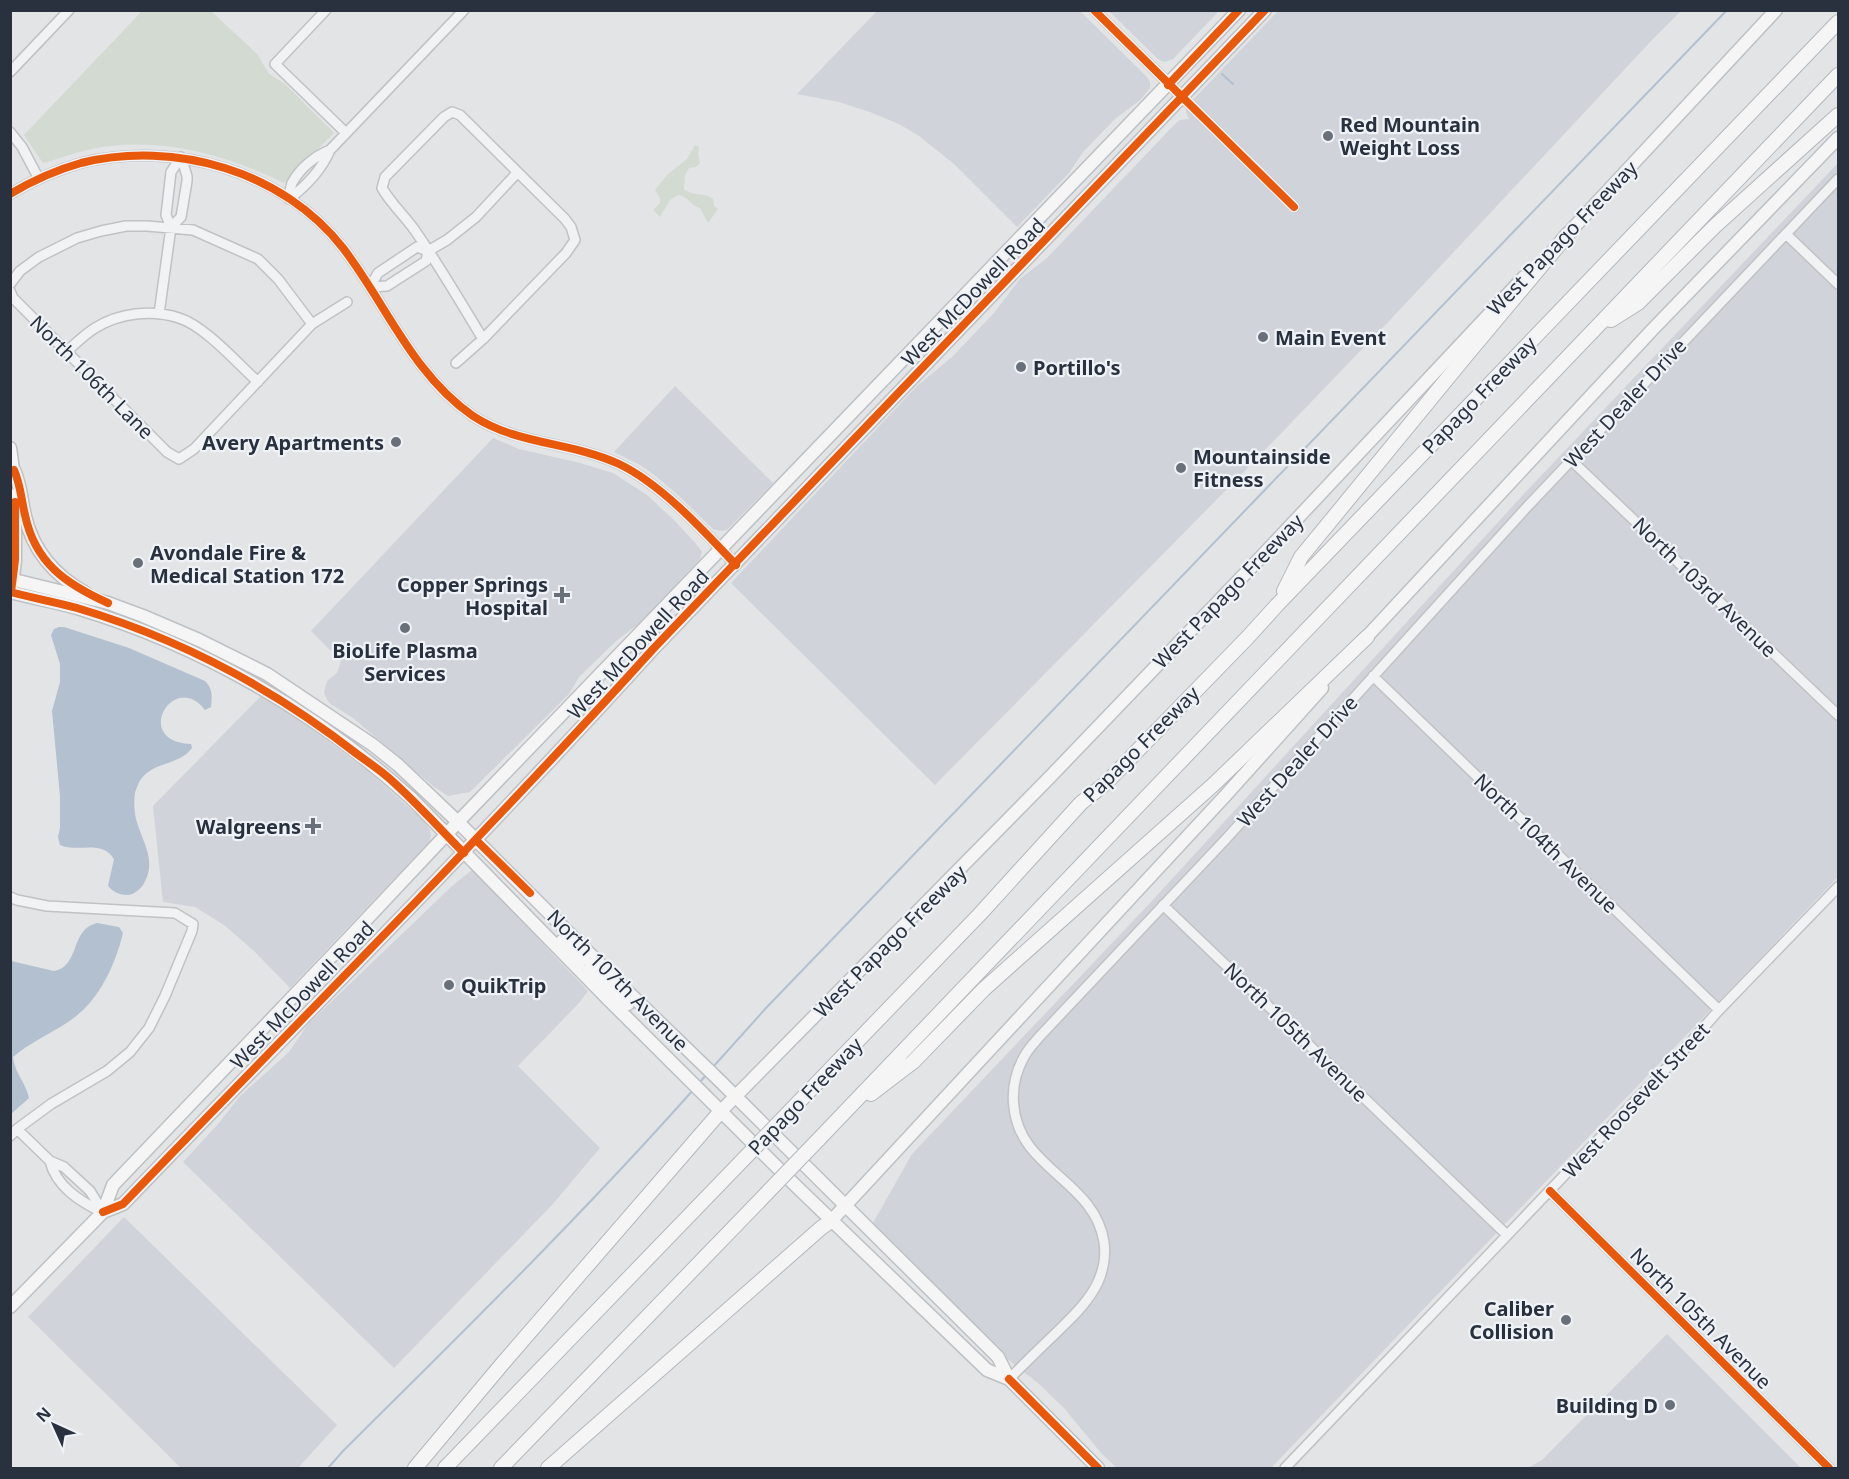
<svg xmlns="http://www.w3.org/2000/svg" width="1849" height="1479" font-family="'Noto Sans',sans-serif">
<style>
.built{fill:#d0d3d9}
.green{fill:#d2dad2}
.water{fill:#b2c0d0}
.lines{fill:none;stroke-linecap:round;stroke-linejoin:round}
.stream{stroke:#b2c0d0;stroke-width:2}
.minor-casing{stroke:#c0c2c4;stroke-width:12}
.major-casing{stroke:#bec1c4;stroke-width:15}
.highway-casing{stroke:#b4b7bb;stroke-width:16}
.minor{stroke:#f0f2f3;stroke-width:9}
.major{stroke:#f5f5f6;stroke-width:12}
.highway{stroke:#f5f5f6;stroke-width:14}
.highway-bridge-casing{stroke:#b4b7bb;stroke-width:16;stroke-linecap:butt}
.highway-bridge{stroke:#f5f5f6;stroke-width:14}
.cycleway-casing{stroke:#eff2f6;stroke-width:11}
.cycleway{stroke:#e8590c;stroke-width:8}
.poi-dot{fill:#6a7079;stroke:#eff2f6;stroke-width:2}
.labels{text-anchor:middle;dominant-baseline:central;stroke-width:4.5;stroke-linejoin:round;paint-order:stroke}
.poi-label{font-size:20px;font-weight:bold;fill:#29313e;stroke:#eff2f6;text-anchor:start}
.street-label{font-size:20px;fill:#29313e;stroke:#eff2f6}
</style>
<rect width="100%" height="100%" fill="#e2e4e6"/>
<path class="built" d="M877 11H1080L1146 76 1150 82V88L1140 100 1115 119 1083 152 1069 173 1017 227 954 164 919 136 899 124 870 112 839 102 797 94Z
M1109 11H1219L1173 59 1164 62 1158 59Z
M1278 11H1681L1653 39 1392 318 1235 481 935 785 731 583 917 386 952 357 994 313 1020 279 1047 258 1176 123 1180 120 1189 119 1186 112V107Z
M1838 163V877L1271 1468H1117L1102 1454 1064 1408 1038 1383 1002 1355 873 1223 912 1154 1150 903 1521 497Z
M675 386 773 483 727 530 721 531 713 529 678 495 652 473 640 465 614 452Z
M493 438 519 449 580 463 613 473 647 495 676 522 697 545 702 552 700 559 641 622 616 641 579 677 569 694 470 792 448 796 433 786 353 718 329 703 324 693 327 681 337 673 341 661 311 631Z
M261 696 305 724 368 771 424 821 430 830 431 836 429 842 290 988 253 950 224 925 195 907 163 902 153 806Z
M472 870 588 991 579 1003 518 1066 600 1148 552 1205 394 1368 183 1162 219 1123 240 1096 289 1052 308 1024 452 886Z
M124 1217 337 1425 298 1468H181L28 1317Z
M1667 1334 1801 1468H1528L1542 1460Z"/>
<path class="green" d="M143 10 211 11 257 54 269 74 285 84 334 133 284 183C232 157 169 139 110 146 87 148 65 157 43 163L24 135Z
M695 145 699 147 698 154 700 163 696 167 689 168 685 175 684 189C693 197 705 192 713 199L714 206 718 209 708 223 700 208C691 206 688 196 678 195L670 200 660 217 653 210 660 203V198L655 190 667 175 687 159Z"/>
<path class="water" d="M59 627H64L129 648 205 681C213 689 212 697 211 707L205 710C174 669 131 742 191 744L192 748C177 768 147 760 137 787 133 795 134 810 136 819 142 842 158 861 143 885 139 890 135 894 128 895 120 895 113 892 108 886L114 859C102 839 78 853 60 845L58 837 60 828V796L52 711 60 682V664L51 635 54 629Z
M97 923 119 927 123 933C115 966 98 1003 68 1022 50 1034 29 1043 13 1057 15 1074 25 1081 29 1098L11 1114V961L54 971C77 967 72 938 88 927 90 925 94 924 97 923Z"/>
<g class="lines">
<path class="stream" d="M1222 74 1233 84
M713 1067 767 1007 1727 10
M699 1083 707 1074
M328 1468 343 1451C462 1333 582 1215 694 1089"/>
<defs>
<path id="minor" d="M326 10 275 64 346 133
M1094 10 1294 207
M10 72 69 10
M10 132 22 147 39 179
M10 194C32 181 56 170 81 163 175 140 283 171 343 248 386 304 413 375 473 416 517 445 572 442 619 464 661 484 704 531 736 565
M289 199C290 194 290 188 292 183 300 168 315 156 330 150L464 10
M289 199C306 186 322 169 330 150
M171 227 181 217 187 181V176L181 157
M1787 235 1838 284
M10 284 20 271 39 257 77 238 101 231 126 226H147L193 230 258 259 278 279 312 324
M370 287 387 286 426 261 428 251 447 240 476 217 517 173
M370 287 378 273 417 247 428 251
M10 291 13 298 167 452 179 459 194 449 312 324 347 302
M159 314 171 227 166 215 171 172 181 157
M66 352C75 344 84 335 95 328 119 313 152 309 179 318 205 326 238 364 258 382
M456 363 483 339 566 253 575 240 571 227 565 219 460 115 452 112 444 117 385 177 382 188C391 204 406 217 416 232 440 267 461 303 483 339
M1571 460 1838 715
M1373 676 1719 1010
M10 897 17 900 47 906 175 913 193 924 192 931 165 996 149 1028 130 1052 107 1071 51 1104 17 1129 10 1136
M1163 905 1507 1235
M17 1129 50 1161 64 1167 90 1191 103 1212
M50 1161C56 1186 79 1201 102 1212
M1550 1191 1829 1468
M1009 1379C1024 1364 1039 1349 1055 1334 1071 1318 1088 1303 1098 1282 1104 1268 1106 1257 1104 1242 1097 1197 1056 1180 1030 1147 1010 1121 1008 1085 1024 1057 1028 1049 1035 1042 1041 1035L1225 840 1526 508 1838 179
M1285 1468 1682 1052 1719 1010 1838 887"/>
<path id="major" d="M1562 240 1776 10
M10 448 14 477
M14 470C21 486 21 499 25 516 33 552 55 576 87 594
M10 579 108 603 143 616 199 640 267 674 373 745 398 765 458 822 623 987 721 1082 998 1357 1009 1379 1098 1468
M12 585 15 560V495
M10 592C33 598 55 602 77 608 201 645 316 712 411 798L609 1000 797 1187 987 1370 1009 1379
M1361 643 1653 329 1838 138
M562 941 583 959 587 960 594 958
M583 972 591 971 596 975 628 1004
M721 1111 1049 778 1262 556 1524 277
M103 1212 123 1204C301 1019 482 838 654 648L1265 10
M831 1221 1225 796 1322 688
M10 1307 103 1212 113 1185 348 939 458 822 1239 10"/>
<path id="highway" d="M1611 320 1638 303 1715 226 1838 115
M1284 591 1301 557 1465 357 1568 234
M871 1094 913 1062 984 989 1213 785 1367 637
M789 1112 980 914 1081 803 1106 783 1248 637 1277 605 1838 22
M818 1140 1838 75
M415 1468 503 1363 721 1111
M445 1468 737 1166
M501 1468 766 1194
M548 1468 821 1228 831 1221"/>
</defs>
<use href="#minor" class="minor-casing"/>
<use href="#major" class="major-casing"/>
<use href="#highway" class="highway-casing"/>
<use href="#minor" class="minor"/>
<use href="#major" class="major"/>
<use href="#highway" class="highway"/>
<defs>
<path id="highway-bridge" d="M737 1166 789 1112
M766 1194 818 1140"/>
</defs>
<use href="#highway-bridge" class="highway-bridge-casing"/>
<use href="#highway-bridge" class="highway-bridge"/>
<defs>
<path id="cycleway" d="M1094 10 1294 207
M1168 85 1239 10
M10 194C32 181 56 170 81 163 175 140 283 171 343 248 386 304 413 375 473 416 517 445 572 442 619 464 661 484 704 531 736 565
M14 470C21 486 21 499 25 515 35 563 66 584 108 603
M10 592C33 598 55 602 77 608 178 638 274 689 357 754 368 762 380 770 390 779 416 802 439 828 464 853
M11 592 15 560V502
M476 840 530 893
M1550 1191 1829 1468
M103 1212 123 1204C301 1019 482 838 654 648L1265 10
M1009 1379 1098 1468"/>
</defs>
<use href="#cycleway" class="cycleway-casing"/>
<use href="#cycleway" class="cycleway"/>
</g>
<g class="poi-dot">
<circle cx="1328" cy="136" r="6"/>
<circle cx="1263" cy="337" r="6"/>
<circle cx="1021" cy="367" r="6"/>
<circle cx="396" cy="442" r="6"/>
<circle cx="1181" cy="468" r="6"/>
<circle cx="138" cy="563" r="6"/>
<path d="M559 586h6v6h6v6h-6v6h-6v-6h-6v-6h6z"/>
<circle cx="405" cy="628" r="6"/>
<path d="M310 817h6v6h6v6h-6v6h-6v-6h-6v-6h6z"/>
<circle cx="449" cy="985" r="6"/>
<circle cx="1566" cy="1320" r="6"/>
<circle cx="1670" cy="1405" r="6"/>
</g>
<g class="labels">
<g class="poi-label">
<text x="1340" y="124">Red Mountain<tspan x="1340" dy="23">Weight Loss</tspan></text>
<text x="1275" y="337">Main Event</text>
<text x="1033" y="367">Portillo's</text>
<text x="384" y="442" text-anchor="end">Avery Apartments</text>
<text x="1193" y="456">Mountainside<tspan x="1193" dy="23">Fitness</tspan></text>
<text x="150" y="552">Avondale Fire &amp;<tspan x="150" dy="23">Medical Station 172</tspan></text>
<text x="548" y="584" text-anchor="end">Copper Springs<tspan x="548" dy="23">Hospital</tspan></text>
<text x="405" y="650" text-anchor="middle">BioLife Plasma<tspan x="405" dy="23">Services</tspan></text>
<text x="301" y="826" text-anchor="end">Walgreens</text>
<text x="461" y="985">QuikTrip</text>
<text x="1554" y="1308" text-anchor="end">Caliber<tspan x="1554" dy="23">Collision</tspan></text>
<text x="1658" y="1405" text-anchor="end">Building D</text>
</g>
<g class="street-label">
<text transform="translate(1562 238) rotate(-46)">West Papago Freeway</text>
<text transform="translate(973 292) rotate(-46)">West McDowell Road</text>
<text transform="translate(92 377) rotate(45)">North 106th Lane</text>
<text transform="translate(1479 395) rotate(-46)">Papago Freeway</text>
<text transform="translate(1625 403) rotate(-47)">West Dealer Drive</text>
<text transform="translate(1705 587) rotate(44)">North 103rd Avenue</text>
<text transform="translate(1228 591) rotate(-46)">West Papago Freeway</text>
<text transform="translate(638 644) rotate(-47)">West McDowell Road</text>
<text transform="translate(1141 744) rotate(-45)">Papago Freeway</text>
<text transform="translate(1297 761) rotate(-48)">West Dealer Drive</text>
<text transform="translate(1546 843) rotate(44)">North 104th Avenue</text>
<text transform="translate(890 941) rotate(-45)">West Papago Freeway</text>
<text transform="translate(618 980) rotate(45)">North 107th Avenue</text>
<text transform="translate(302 995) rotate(-46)">West McDowell Road</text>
<text transform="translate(1296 1032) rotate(44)">North 105th Avenue</text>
<text transform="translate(805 1096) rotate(-46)">Papago Freeway</text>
<text transform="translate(1636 1100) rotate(-47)">West Roosevelt Street</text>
<text transform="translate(1701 1318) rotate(45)">North 105th Avenue</text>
</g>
</g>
<rect width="1849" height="1479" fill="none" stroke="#29313e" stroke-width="24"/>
<g transform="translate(54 1425) rotate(315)" stroke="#eff2f6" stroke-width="4.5" paint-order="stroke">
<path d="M0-4.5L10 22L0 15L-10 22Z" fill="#29313e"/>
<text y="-9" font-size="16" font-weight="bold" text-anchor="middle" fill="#29313e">N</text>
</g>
</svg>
